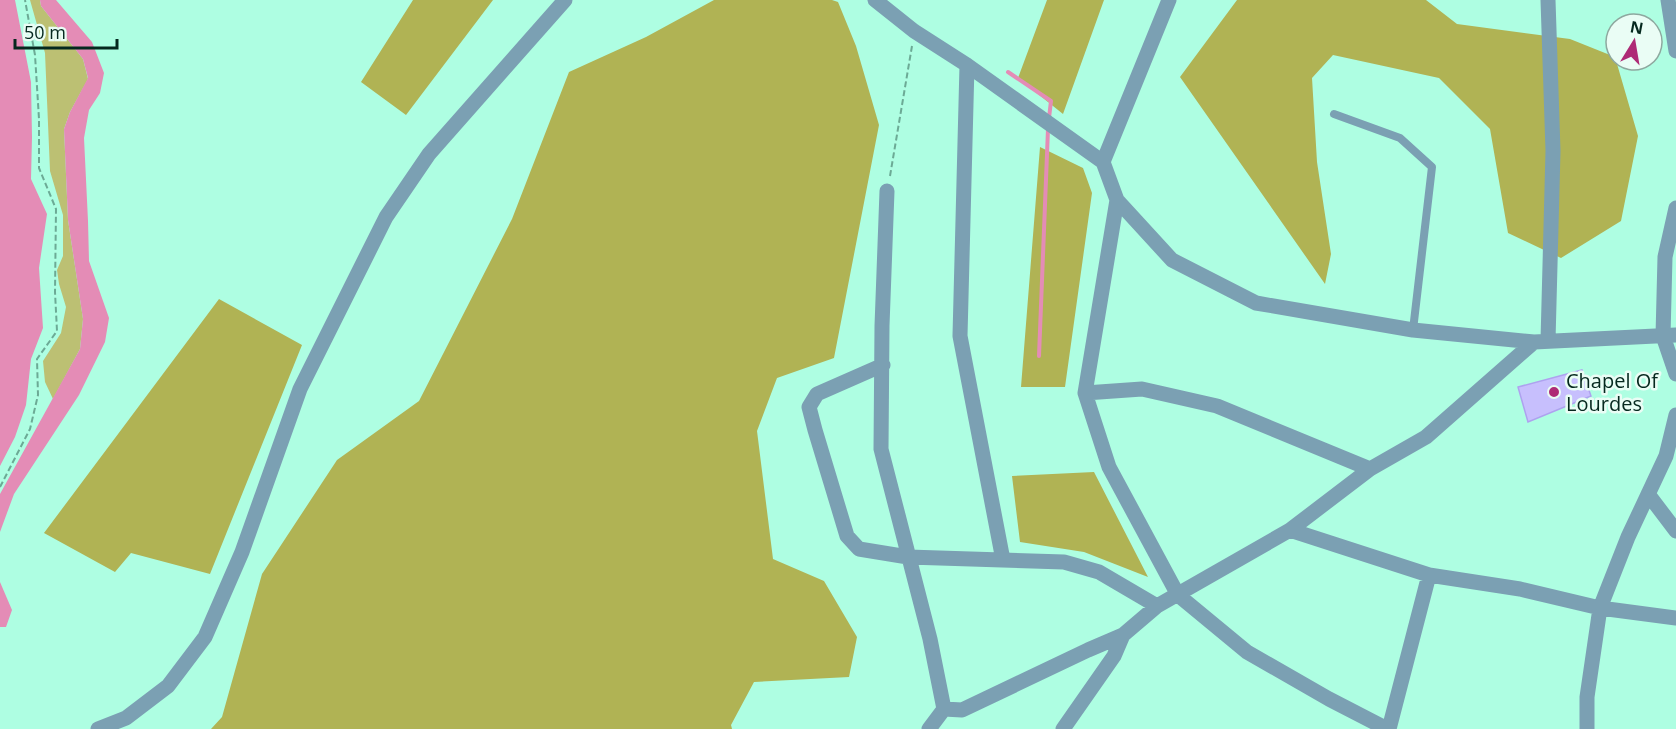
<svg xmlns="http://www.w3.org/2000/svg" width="1676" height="729" font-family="'Open Sans',sans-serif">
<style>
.green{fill:#bcc073}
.forest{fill:#b0b354}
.water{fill:#e48cb6}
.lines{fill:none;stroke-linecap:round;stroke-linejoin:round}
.stream{stroke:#e48cb6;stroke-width:4}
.building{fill:#c7bffd;stroke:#aea2ef;stroke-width:1.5}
.path{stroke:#6caa95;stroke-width:2;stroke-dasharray:6 3;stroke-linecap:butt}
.service{stroke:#7ba0b3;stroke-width:8}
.minor{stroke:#7ba0b3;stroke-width:15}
.poi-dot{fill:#ae2b76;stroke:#eafdf5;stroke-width:2}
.labels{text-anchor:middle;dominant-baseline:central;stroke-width:5;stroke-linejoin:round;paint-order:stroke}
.poi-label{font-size:20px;fill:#05281e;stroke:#eafdf5;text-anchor:start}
</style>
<rect width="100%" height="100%" fill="#aefee2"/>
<path class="green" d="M30 0H40L41 6 83 59 88 79 70 112 64 129 68 220 83 319 80 349 53 399 45 382 43 361 61 333 66 307 59 284 57 270 63 256V215L50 171 45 53Z"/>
<path class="forest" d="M413 0H493L406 115 361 82Z
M714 0H832L838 2 856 46 879 125 834 358 777 378 757 431 773 559 824 581 857 637 849 677 754 682 731 725 732 729H211L222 717 262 574 337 460 419 401 512 219 569 72 646 37Z
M1047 0H1104L1063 114 1018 78Z
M1237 0H1426L1457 24 1570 39 1615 57 1638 136 1621 221 1561 258 1508 233 1490 129 1439 78 1333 55 1312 78 1317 162 1331 254 1325 284 1180 77Z
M1040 147 1083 168 1092 193 1065 387H1021Z
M219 299 302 345 210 574 131 553 115 572 44 533Z
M1094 472 1148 577 1084 552 1020 542 1012 476Z"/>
<path class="water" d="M0 0H15L31 82 32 137 31 179 47 214 39 268 43 328 31 359 26 405 15 437 0 466Z
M40 0H56L92 42 104 73 100 93 89 110 84 138 88 221 89 261 109 318 105 342 79 395 14 494 0 532V494L80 349 83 319 68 220 64 129 70 112 88 78 83 59 41 6Z
M0 582 12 610 6 627H0Z"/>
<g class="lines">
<path class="stream" d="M1008 72 1051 101 1049 118
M1039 356 1048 129"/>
</g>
<path class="building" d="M1582 370 1591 396 1528 422 1518 387Z"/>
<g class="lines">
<path class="path" d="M890 176 912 46
M0 487 30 429 38 395 37 359 57 331 55 292 56 209 39 168V119L35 55 25 0"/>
<path class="service" d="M1334 114 1400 138 1432 167 1413 330"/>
<path class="minor" d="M875 0 914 31 967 65 1103 162 1117 200 1172 260 1256 303 1413 330 1534 342
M1548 0 1553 151 1548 341
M1668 0 1676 51
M967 65 960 336 1003 560
M1103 162 1169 0
M887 191 882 326 881 449 930 639 944 709 929 729
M1117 200 1085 393 1109 467 1178 595 1247 652 1329 699 1387 729
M1676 208 1665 257 1663 336 1676 374
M883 365 817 394 809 407 815 430 847 536 859 549 908 557 1064 562 1099 572 1157 606
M1085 393 1142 389 1217 406 1370 469
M1648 494 1676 531
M1290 530 1429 575 1520 589 1600 608 1676 618
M944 709 962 710 1088 650 1123 635
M98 729 126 718 168 686 205 637 242 552 300 389 386 217 429 154 565 0
M1063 729 1114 656 1123 635 1157 606 1290 530 1370 469 1426 437 1534 342 1676 335
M1389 729 1429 575
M1587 729V697L1600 608 1628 537 1666 456 1676 415"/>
</g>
<circle class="poi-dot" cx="1554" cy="392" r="6"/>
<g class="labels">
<g class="poi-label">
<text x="1566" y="380">Chapel Of<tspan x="1566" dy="23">Lourdes</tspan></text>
</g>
</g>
<g transform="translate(1634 42) rotate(11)"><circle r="28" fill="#eafdf5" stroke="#8ea89f" stroke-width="1.5"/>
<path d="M0-4.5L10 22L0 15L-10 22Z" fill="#ae2b76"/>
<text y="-9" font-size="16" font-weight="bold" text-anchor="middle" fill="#05281e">N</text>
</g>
<path d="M15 39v9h102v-9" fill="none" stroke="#05281e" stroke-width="3"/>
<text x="24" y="39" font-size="18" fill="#05281e" stroke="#eafdf5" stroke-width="4.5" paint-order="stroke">50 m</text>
</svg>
